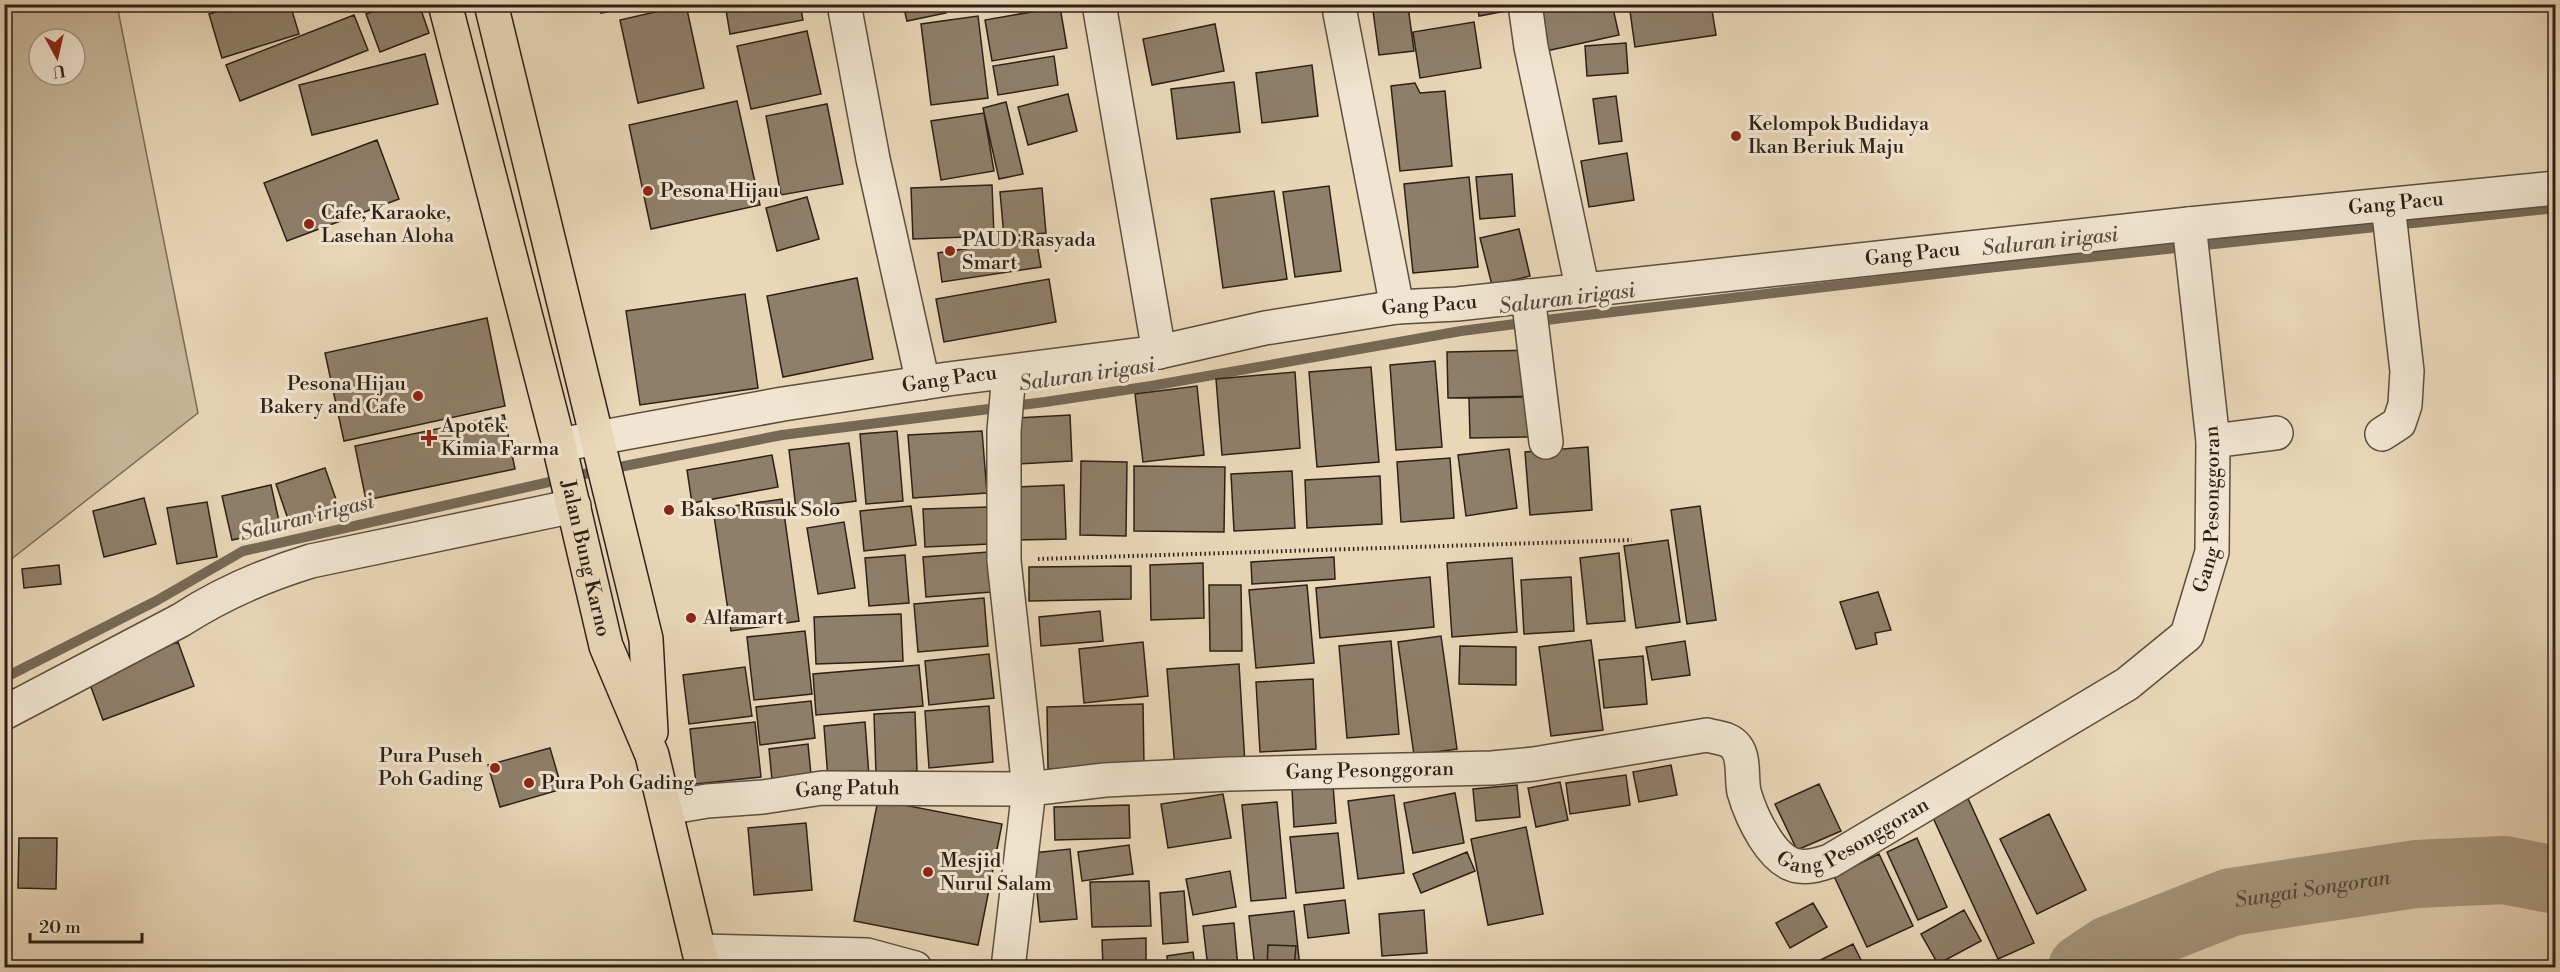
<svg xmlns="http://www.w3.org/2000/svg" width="2560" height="972" font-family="'Libre Bodoni',serif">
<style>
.green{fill:#c9b89c;stroke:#7b6c59;stroke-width:1.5;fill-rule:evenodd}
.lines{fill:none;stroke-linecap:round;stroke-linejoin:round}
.stream{stroke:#776956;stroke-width:10}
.river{stroke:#a99981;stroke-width:68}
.building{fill:#8f7f6a;stroke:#2d2016;stroke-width:1.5}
.minor-casing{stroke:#5c4e3e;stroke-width:36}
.major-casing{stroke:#2d2016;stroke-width:36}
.path{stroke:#2d2016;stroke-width:4;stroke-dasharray:1.5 3;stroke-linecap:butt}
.minor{stroke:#f1e5d1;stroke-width:33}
.major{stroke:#e9d7b8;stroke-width:33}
.poi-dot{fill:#8f2418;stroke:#f1e5d1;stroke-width:2}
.labels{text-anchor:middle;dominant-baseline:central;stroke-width:6;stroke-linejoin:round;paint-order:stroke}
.poi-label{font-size:20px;fill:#2d2016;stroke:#f1e5d1;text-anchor:start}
.street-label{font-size:20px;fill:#2d2016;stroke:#f1e5d1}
.water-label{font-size:21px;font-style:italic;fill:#584a3b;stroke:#f1e5d1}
</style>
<rect width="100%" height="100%" fill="#e9d7b8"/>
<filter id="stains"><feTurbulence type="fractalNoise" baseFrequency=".00333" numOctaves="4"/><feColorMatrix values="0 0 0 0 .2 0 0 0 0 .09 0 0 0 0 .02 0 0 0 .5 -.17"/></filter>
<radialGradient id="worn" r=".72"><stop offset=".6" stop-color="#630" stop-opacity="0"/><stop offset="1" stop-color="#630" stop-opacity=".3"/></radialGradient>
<path class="green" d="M5 4 117 5 198 413 5 564ZM39 39H75V75H39Z"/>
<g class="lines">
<path class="stream" d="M4 678 156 601 243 551 589 473 782 435 1045 402 1151 386 1461 331 1570 317 1987 268 2556 208"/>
<path class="river" id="s1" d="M2082 968 2109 950 2231 902 2416 874 2504 870 2556 880"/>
</g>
<path class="building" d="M242 4H290L299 34 222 58 209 14Z
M393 4H419L429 33 380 52 366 14Z
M599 4H646L601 13Z
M725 4H800L803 20 730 34Z
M903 4H944L946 13 907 21Z
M1477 4H1521L1522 8 1479 16Z
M1536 4H1612L1619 35 1546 51Z
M1629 4H1711L1716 35 1635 47Z
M686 5 704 88 638 103 620 20Z
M1408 6 1414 51 1379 55 1373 11Z
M1060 7 1067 48 992 61 985 20Z
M354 15 368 50 240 101 226 65Z
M978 16 988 98 931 105 921 24Z
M1474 22 1481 68 1420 78 1413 32Z
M1215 24 1224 71 1152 85 1143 39Z
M807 31 821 94 751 109 737 46Z
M1626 43 1628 73 1587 76 1585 46Z
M425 54 438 104 312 135 299 85Z
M1054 56 1058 85 998 95 993 66Z
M1312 65 1318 116 1262 123 1256 73Z
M1234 82 1240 132 1177 139 1171 89Z
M1415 83 1420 93 1445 91 1452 166 1400 171 1391 86Z
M1068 94 1077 131 1028 145 1018 107Z
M1616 96 1622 141 1599 144 1593 99Z
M737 101 760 205 651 229 629 125Z
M1006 102 1023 174 999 179 983 108Z
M827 104 843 184 781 195 766 116Z
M984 113 994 171 941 180 931 121Z
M377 140 399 199 287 241 264 183Z
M1627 153 1634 200 1589 207 1581 161Z
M1512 174 1515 216 1480 219 1476 177Z
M1469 177 1478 267 1413 273 1404 184Z
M992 185 994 236 913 239 911 188Z
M1329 186 1341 271 1295 277 1283 192Z
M1042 188 1046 233 1004 237 1000 192Z
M1274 191 1287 279 1223 288 1211 199Z
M807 197 819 239 777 251 766 208Z
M1519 229 1530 276 1492 285 1480 238Z
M1036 238 1041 267 942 282 938 253Z
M857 278 873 359 783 377 767 296Z
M1049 279 1056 322 944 342 936 299Z
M745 294 758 388 640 405 626 311Z
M487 318 505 406 344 441 325 353Z
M1532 350 1533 396 1448 398 1447 352Z
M1435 361 1442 447 1396 450 1390 365Z
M1371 367 1379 462 1317 467 1309 372Z
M1295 372 1300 448 1222 455 1216 379Z
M1197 386 1204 455 1143 462 1135 394Z
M1530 397 1531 437 1470 438 1469 398Z
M504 415 515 469 366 500 355 446Z
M1070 415 1072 461 1018 464 1016 418Z
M897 431 903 501 866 504 860 434Z
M982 431 987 493 913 498 908 435Z
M849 443 856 501 796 509 789 450Z
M1588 447 1592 510 1530 515 1525 452Z
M1509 449 1517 508 1466 516 1458 455Z
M772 455 778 487 692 503 687 470Z
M1450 458 1454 518 1401 522 1397 462Z
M1081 461 1127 462 1126 536 1080 535Z
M1134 466 1225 467 1224 532 1134 531Z
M325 468 339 508 290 525 276 484Z
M1292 471 1295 528 1234 531 1231 474Z
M1380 476 1382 524 1307 528 1305 480Z
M271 485 281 530 232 540 222 496Z
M1064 485 1066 539 1014 540 1013 487Z
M144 498 156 544 104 557 93 511Z
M782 499 799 621 731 631 713 509Z
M207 502 217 557 177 564 167 508Z
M911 506 916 545 864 551 860 511Z
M1700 506 1716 620 1687 624 1671 510Z
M989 507 990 544 925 547 923 509Z
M844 522 855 588 818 594 807 528Z
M1668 540 1680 622 1636 628 1624 546Z
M988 552 991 592 926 597 923 557Z
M1619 553 1625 621 1587 624 1580 558Z
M905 555 909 603 869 606 865 558Z
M1334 557 1335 579 1252 584 1251 562Z
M1512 558 1517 632 1452 637 1447 563Z
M1203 563 1204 618 1151 620 1150 565Z
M59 565 61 584 24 588 22 569Z
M1131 566V599L1029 601V567Z
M1430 577 1434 627 1320 638 1316 588Z
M1571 577 1574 631 1524 634 1521 580Z
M1209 585H1241L1242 651H1210Z
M1307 585 1314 663 1256 668 1249 590Z
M1878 592 1891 630 1875 633 1877 644 1856 649 1840 602Z
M984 598 988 646 918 652 914 604Z
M1100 611 1103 641 1041 646 1039 617Z
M901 614 903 661 816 664 814 617Z
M805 631 812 694 754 700 747 637Z
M1441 636 1457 749 1414 755 1398 642Z
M1591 640 1603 730 1551 736 1539 647Z
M1391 641 1399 734 1347 738 1339 646Z
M1685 641 1690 675 1652 680 1646 647Z
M178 642 194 686 103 720 87 676Z
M1143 642 1148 696 1084 703 1079 649Z
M1460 646 1516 647V685L1459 684Z
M989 654 994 698 929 705 925 661Z
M1643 656 1647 704 1604 708 1599 660Z
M1239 664 1245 764 1175 769 1167 669Z
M919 665 923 706 816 715 813 674Z
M745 667 752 716 689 724 683 675Z
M1313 679 1316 749 1260 752 1256 682Z
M811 701 815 738 760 745 756 707Z
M1143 704 1144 766 1048 769 1047 707Z
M989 706 993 762 929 768 925 711Z
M915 712 917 771 876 773 874 714Z
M755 722 761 777 696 784 690 729Z
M865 722 869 776 828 779 824 726Z
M808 744 812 785 773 790 769 749Z
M550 748 562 789 500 807 488 765Z
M1671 765 1677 795 1639 802 1633 772Z
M1626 775 1630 805 1570 814 1566 783Z
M1560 782 1568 820 1536 827 1528 788Z
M1819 784 1841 831 1797 850 1775 804Z
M1333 785 1336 823 1294 827 1292 789Z
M1517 785 1520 817 1476 821 1473 789Z
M1965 792 2034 943 1998 959 1929 809Z
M1455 793 1464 843 1413 853 1404 803Z
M1223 794 1231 838 1168 848 1161 804Z
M1394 795 1404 873 1358 879 1348 801Z
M878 800 1002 824 978 945 854 921Z
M1277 802 1286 898 1251 901 1242 805Z
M1129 805 1130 838 1055 840 1054 807Z
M2049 814 2086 890 2037 914 2000 839Z
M806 823 812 890 754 895 748 828Z
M1526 827 1543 914 1488 925 1471 839Z
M1338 833 1344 888 1296 893 1290 837Z
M19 838H57L56 889 18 888Z
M1917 838 1947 907 1918 920 1887 852Z
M1129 845 1133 874 1082 881 1078 852Z
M1070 849 1077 919 1040 922 1033 853Z
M1467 852 1475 871 1421 893 1413 874Z
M1879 854 1913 926 1867 947 1834 876Z
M1230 871 1236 907 1193 915 1186 879Z
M1149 881 1151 926 1092 927 1090 882Z
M1184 891 1188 942 1163 944 1160 893Z
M1345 900 1349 933 1308 938 1304 905Z
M1813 903 1827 927 1790 948 1776 923Z
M1424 910 1427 953 1382 956 1379 914Z
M1964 910 1981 941 1938 964 1921 934Z
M1294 911 1300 968H1255L1249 916Z
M1234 923 1238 968H1208L1203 926Z
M1146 938V968H1103L1102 940Z
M1853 944 1865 968H1809L1808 966Z
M1268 945 1296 946 1294 968H1267Z
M1193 952 1195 968H1168L1167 956Z"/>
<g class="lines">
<defs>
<g id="minor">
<path d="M844 4 873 159 923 383"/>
<path d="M1099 4 1159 352"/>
<path d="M1525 4 1531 47 1583 291"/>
<path d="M1340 13 1397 307"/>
<path d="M1528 296 1546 442"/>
<path d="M2382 434 2399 423 2405 405 2407 371 2388 205"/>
<path d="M2213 441 2276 433"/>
<path id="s2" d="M559 445 783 404 948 379 1159 352 1265 328 1397 307 1457 304 2189 224 2556 188"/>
<path d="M4 713 181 620C221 594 265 575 311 561L574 506"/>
<path id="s3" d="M666 808 707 801 763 797 822 788 1029 789 1105 780 1229 774 1492 768 1534 764 1707 735C1717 738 1730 738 1736 747 1745 758 1741 778 1744 792 1751 816 1772 863 1799 866 1810 868 1820 864 1830 861L2127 684 2187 635 2212 552 2213 441 2189 224"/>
<path d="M699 951 867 955 915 968"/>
<path d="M1008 968 1029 789 1004 561V431L1009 373"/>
</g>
<g id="major">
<path id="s4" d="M445 4 559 445 606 646 652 755 703 968"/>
<path d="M491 4 646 639 651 732"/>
</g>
</defs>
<use href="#minor" class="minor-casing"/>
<use href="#major" class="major-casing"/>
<path class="path" d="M1038 559 1632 540"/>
<use href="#minor" class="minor"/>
<use href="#major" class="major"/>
</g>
<g class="poi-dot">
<circle cx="1736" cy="136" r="6"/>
<circle cx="648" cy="191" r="6"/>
<circle cx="309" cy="224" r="6"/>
<circle cx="950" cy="251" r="6"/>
<circle cx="418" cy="396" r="6"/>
<path d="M426 429h6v6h6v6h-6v6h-6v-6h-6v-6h6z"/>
<circle cx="669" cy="510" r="6"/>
<circle cx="691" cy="618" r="6"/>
<circle cx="495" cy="768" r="6"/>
<circle cx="529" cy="783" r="6"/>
<circle cx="928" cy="872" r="6"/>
</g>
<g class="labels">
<g class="poi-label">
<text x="1748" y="124">Kelompok Budidaya<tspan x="1748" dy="23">Ikan Beriuk Maju</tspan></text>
<text x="660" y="191">Pesona Hijau</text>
<text x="321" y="213">Cafe, Karaoke,<tspan x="321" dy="23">Lasehan Aloha</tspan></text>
<text x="962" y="240">PAUD Rasyada<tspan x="962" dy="23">Smart</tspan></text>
<text x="406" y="384" text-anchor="end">Pesona Hijau<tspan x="406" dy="23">Bakery and Cafe</tspan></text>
<text x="441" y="426">Apotek<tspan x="441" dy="23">Kimia Farma</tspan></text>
<text x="681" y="510">Bakso Rusuk Solo</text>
<text x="703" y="618">Alfamart</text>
<text x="483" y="756" text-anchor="end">Pura Puseh<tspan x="483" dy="23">Poh Gading</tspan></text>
<text x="541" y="783">Pura Poh Gading</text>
<text x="940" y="861">Mesjid<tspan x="940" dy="23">Nurul Salam</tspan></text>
</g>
<g class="street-label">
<text stroke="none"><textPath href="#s2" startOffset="1854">Gang Pacu</textPath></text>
<text stroke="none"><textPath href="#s2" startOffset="1368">Gang Pacu</textPath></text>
<text stroke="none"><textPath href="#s2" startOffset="882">Gang Pacu</textPath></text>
<text stroke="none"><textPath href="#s2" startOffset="396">Gang Pacu</textPath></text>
<text stroke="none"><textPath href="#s3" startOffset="1804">Gang Pesonggoran</textPath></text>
<text stroke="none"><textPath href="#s4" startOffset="572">Jalan Bung Karno</textPath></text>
<text stroke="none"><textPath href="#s3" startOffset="706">Gang Pesonggoran</textPath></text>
<text stroke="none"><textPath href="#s3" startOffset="183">Gang Patuh</textPath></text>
<text stroke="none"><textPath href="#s3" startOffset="1281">Gang Pesonggoran</textPath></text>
</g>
<g class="water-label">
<text transform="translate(2050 242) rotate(-6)">Saluran irigasi</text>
<text transform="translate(1567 299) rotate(-7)">Saluran irigasi</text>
<text transform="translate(1087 375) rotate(-8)">Saluran irigasi</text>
<text transform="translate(307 518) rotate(-14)">Saluran irigasi</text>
<text stroke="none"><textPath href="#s1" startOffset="246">Sungai Songoran</textPath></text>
</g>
</g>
<rect width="2560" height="972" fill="none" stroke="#e9d7b8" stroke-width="24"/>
<rect x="6" y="6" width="2548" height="960" fill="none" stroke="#2d2016" stroke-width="3"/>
<rect x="12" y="12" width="2536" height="948" fill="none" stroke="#2d2016" stroke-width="1.5"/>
<g transform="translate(57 57) rotate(172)"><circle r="28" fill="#f1e5d1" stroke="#a39686" stroke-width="1.5"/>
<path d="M0-4.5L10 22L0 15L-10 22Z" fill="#8f2418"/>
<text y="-9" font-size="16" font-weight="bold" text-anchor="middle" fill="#2d2016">U</text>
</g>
<path d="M30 933v9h112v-9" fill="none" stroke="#2d2016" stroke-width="3"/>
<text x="39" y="933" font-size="18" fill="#2d2016" stroke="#f1e5d1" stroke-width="4.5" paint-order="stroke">20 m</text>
<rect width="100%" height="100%" filter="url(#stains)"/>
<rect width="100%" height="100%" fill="url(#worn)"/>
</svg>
